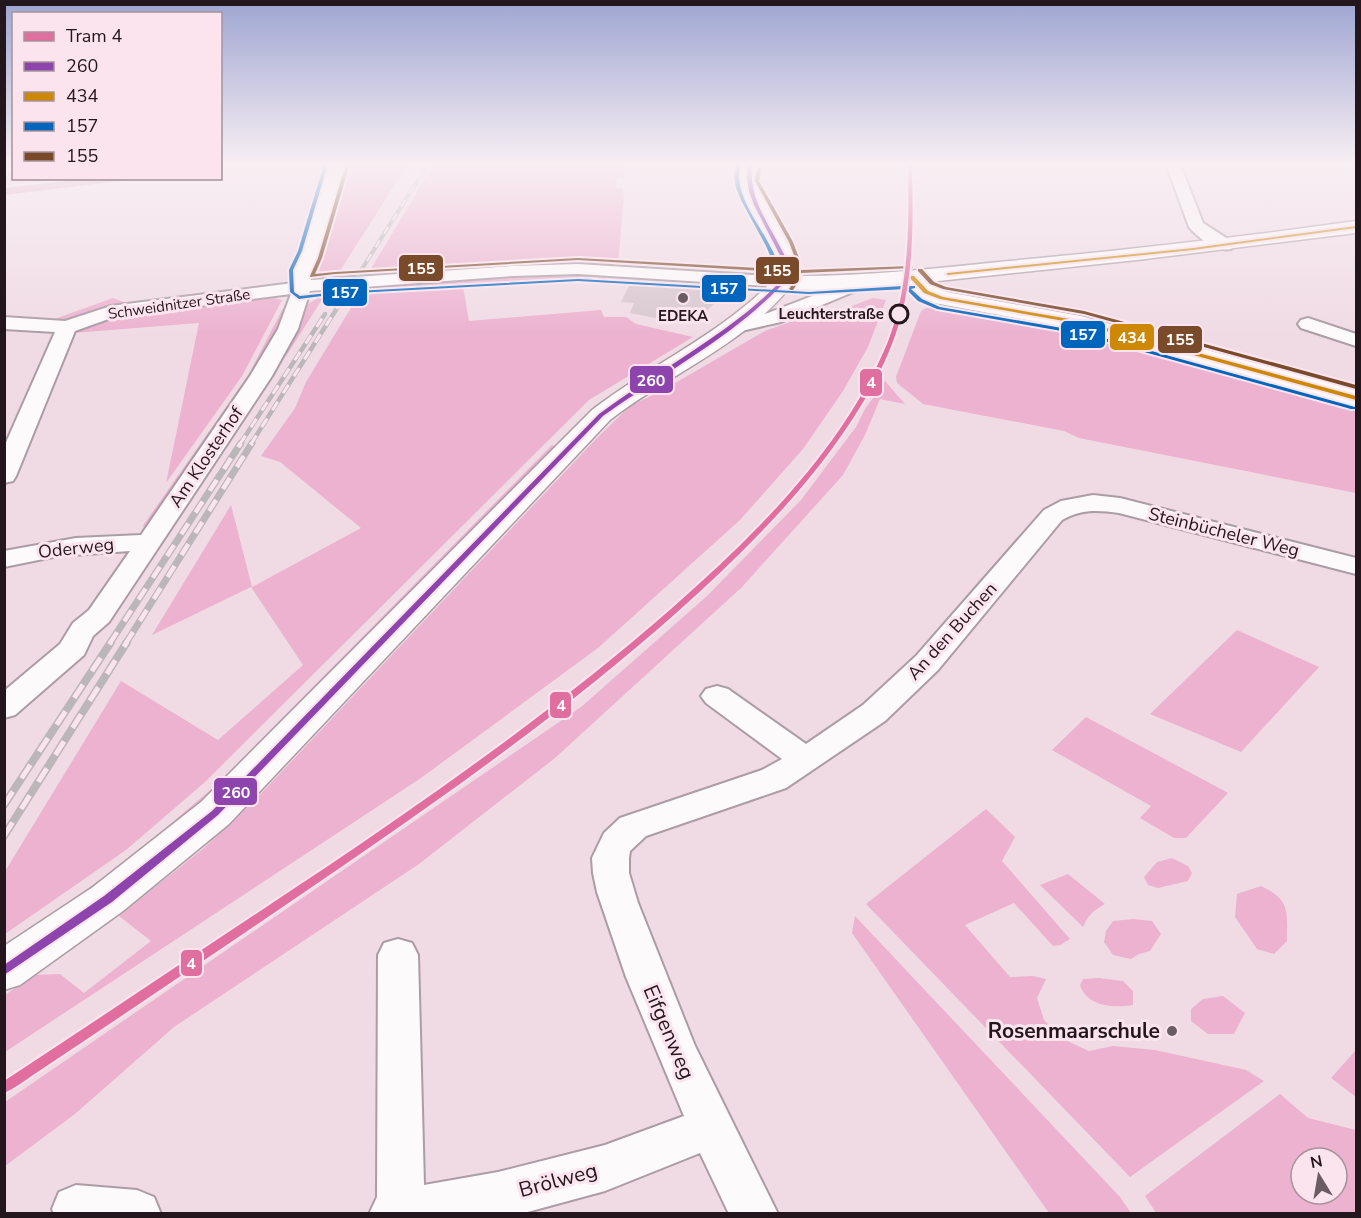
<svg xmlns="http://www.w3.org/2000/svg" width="1361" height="1218" font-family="'Nunito Sans',sans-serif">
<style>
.green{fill:#ecb2cf;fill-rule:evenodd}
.water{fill:#d08eb0}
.building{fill:#d7c6ce}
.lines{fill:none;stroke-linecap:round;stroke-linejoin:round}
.minor-casing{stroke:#ac9ca4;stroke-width:4}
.tertiary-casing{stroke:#ac9ca4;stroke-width:3}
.secondary-casing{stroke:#ac9ca4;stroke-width:3}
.minor{fill:#fdfafb;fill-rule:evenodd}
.tertiary{fill:#fdfafb;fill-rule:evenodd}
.secondary{fill:#fdfafb;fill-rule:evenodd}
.rail-far3-casing{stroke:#bbb6b8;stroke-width:4}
.rail-far2-casing{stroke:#bbb6b8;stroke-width:4.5}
.rail-far1-casing{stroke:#bbb6b8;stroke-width:7}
.rail-casing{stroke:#bbb6b8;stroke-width:8}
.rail-far3{stroke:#fce4ef;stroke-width:2;stroke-dasharray:8;stroke-linecap:butt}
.rail-far2{stroke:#fce4ef;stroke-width:3;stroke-dasharray:10;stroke-linecap:butt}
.rail-far1{stroke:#fce4ef;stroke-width:4.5;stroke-dasharray:13;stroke-linecap:butt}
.rail{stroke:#fce4ef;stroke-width:5;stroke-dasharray:16;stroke-linecap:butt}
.bus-1-casing{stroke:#fce4ef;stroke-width:4}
.bus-2-casing{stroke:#fce4ef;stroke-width:4}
.bus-3-casing{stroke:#fce4ef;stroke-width:4}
.bus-4-casing{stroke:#fce4ef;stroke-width:4}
.bus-1{fill:#8e44ad;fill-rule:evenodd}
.bus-2{fill:#cd8906;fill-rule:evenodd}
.bus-3{fill:#0065bd;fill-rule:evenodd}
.bus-4{fill:#7a4b2a;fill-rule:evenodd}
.tram-1-casing{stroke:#fce4ef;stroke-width:4}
.tram-1{fill:#e06e9f;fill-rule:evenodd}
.poi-dot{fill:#6b5b63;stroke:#fce4ef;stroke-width:2}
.stop-dot{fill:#fce4ef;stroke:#24161d;stroke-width:3}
.labels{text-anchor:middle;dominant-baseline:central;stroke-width:6;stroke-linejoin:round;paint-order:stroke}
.far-street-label{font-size:15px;fill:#24161d;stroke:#fce4ef}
.far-stop-label{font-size:15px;font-weight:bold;fill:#24161d;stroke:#fce4ef;text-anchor:end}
.far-poi-label{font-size:15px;font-weight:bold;fill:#24161d;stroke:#fce4ef}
.street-label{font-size:18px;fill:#24161d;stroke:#fce4ef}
.near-poi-label{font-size:21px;font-weight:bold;fill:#24161d;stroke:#fce4ef;text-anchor:end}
.near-street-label{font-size:21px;fill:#24161d;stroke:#fce4ef}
.line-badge{stroke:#fce4ef;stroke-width:2}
.badge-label{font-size:16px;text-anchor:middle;font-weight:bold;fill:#fff}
</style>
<rect width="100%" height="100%" fill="#f0dbe5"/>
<path class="green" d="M5 164H13L14 178 62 179 5 185Z
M344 164H408L336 277 322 273 316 268Z
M434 164H625L624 179H617L616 188H622L624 195 618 264 366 277Z
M568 274 604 276 606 278 600 281 598 276 463 287 469 321 601 310 604 317H626L636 324 693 337 589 400 205 782 126 850 5 934 4 873 121 681 218 740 303 665 251 587 152 635 231 505 252 587 361 528 280 462 261 456 295 408 306 382 363 288 519 275Z
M326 293 285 358 306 305Z
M113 298 129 304 73 318 49 321Z
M274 298 282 300 242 376 166 483 199 323 73 333 96 320 127 314 125 317Z
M873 298 886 300 868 347 843 391 803 449 740 520 598 648 421 778 5 1052V995L34 975 60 974 84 993 151 941 119 916 204 848 254 801 595 440 630 406 663 390 765 331 817 312 838 311Z
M943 306 1086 329 1356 404V493L1079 438 1064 431 923 404 897 383 896 377 921 311 926 308Z
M283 308 288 311 265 358 152 522 142 527 248 376Z
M1138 327 1356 386V394L1133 331Z
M885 381 905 404 880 399 865 435 843 475 742 587 555 758 419 864 174 1027 75 1114 5 1166V1102L581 707 707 596 801 500 856 427 865 409Z
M552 445 558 448 223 789 141 859 51 915 134 855 215 786Z
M1237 630 1319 667 1241 752 1150 714Z
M1086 717 1219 788 1228 793 1186 838H1174L1140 818 1151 806 1052 750Z
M986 809 1015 837 1002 861 1070 939 1060 945 1053 946 1014 903 965 925 1010 977 1033 976 1046 979 1037 998 1044 1020 1063 1039 1089 1051 1113 1046 1155 1050 1246 1070 1264 1081 1130 1177 866 904Z
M1172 858 1188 866 1192 873 1188 881 1158 888 1148 885 1144 877 1157 862Z
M1068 874 1105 904C1094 910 1088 915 1083 927L1040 885Z
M1261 886C1291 900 1287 912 1287 941L1274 954 1257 949 1235 917 1237 894Z
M855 916 1120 1197 1131 1213H1049L852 933Z
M1133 919 1152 921 1161 934 1150 951 1139 954 1131 959 1113 955 1104 942 1106 931 1113 921Z
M1099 978 1123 981 1133 991V1005C1114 1008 1087 1007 1080 985L1083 979Z
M1223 996 1245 1013 1234 1034H1208L1191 1021V1009L1203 999Z
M1356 1050V1097L1331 1078Z
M1280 1094 1308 1118 1356 1130V1213H1156L1145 1196ZM1301 1158H1337V1194H1301Z"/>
<path class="water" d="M82 179H136L5 195V188Z"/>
<path class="building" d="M632 280 696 284 730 290 699 317 675 313 666 320 630 313 634 303 621 302Z"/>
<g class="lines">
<defs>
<path id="minor" d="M330 164H344L319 255 310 273 311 280 512 266 578 264 783 277 789 278 792 282 789 286 783 287 578 274 512 276 310 291 298 329 272 376 109 622 93 636 84 655 15 715 4 718V691L60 644 73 623 89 610 130 551 58 556 4 567V551L76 538 141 535 250 376 278 329 291 294 114 317 75 331 16 476 13 481 4 483V447L55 332 4 329V317L65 321 111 306 293 283 292 273 301 255Z
M1166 164H1180L1203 223 1231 241 1233 245 1231 249C1217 252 1198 238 1189 227Z
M864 276 870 277 873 281 870 285 781 322 737 332 730 330 727 326 730 322 768 313Z
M1308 318 1356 334V346L1301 328 1298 324 1301 320Z
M1093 495 1120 498 1356 558V574L1119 513C1097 510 1081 509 1062 520L938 670 885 721 786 788 646 836 630 851 629 858V873L638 903 695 1046 778 1214H729L700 1153 605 1191 520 1214H369L377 1197 378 955 384 943 398 939 412 943 418 955 424 1185 498 1172 605 1145 684 1116 626 977 597 892 593 873 592 858 604 833 620 818 762 770 782 759 706 703 701 696 706 689 717 686 728 689 806 744 863 705 916 656 1044 510 1061 501Z
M76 1185 137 1190 154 1197 161 1214H54L52 1209 59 1192Z"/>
<path id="tertiary" d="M1356 221V233L1137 260 929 282 934 287 947 292 1081 316 1356 390V406L1081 330 934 303 918 297 907 284C872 287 809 295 776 286L773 282 776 278 783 276C859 277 933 269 1009 261 1125 250 1241 237 1356 221Z"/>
<path id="secondary" d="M742 164H758L756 175 758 188 797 262 799 275C754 341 671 372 610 420L229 824 123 911 20 985 4 990V946L93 887 201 802 592 410C653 363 726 332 779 274 772 238 732 200 742 164Z"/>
</defs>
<use href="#minor" class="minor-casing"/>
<use href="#tertiary" class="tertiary-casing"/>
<use href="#secondary" class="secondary-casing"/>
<use href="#minor" class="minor"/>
<use href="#tertiary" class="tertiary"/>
<use href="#secondary" class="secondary"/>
<defs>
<path id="rail-far3" d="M350 288 428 164"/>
<path id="rail-far2" d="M240 444 325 314
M251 444 351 286"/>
<path id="rail-far1" d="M110 643 241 443
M126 643 252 443"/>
<path id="rail" d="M4 805 111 642
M4 836 127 642"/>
</defs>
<use href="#rail-far3" class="rail-far3-casing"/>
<use href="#rail-far2" class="rail-far2-casing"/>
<use href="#rail-far1" class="rail-far1-casing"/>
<use href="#rail" class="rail-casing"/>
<use href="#rail-far3" class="rail-far3"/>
<use href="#rail-far2" class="rail-far2"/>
<use href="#rail-far1" class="rail-far1"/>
<use href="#rail" class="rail"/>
<defs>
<path id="bus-1" d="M748 164H752C749 195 763 215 777 241 783 252 790 264 791 276 777 290 763 304 747 317 702 354 650 382 603 416L218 815 112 902 4 975V965L104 896 212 811 599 414C646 379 697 351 743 315 759 303 773 289 787 275L783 261 754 205 749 191 747 178Z"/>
<path id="bus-2" d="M1356 226V228L1193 250 948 275 946 274 948 273 1193 248Z
M910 276H914L928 291 943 297 1081 321 1356 396V400L1081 324 940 299 924 293 910 278Z"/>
<path id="bus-3" d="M324 164H328L302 251 293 270 294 292 300 296 337 292 578 279 809 292 903 286 902 284 904 283 909 286H915V288L911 289 922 299 940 307 1079 331 1355 407 1356 408 1355 409H1351L1079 334 937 309 918 301 906 289 809 294 578 281 337 294 299 299 290 292 289 270 298 251Z
M736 164H740C734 195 757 220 770 246 775 254 778 263 780 272L777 276 773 275 776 272 772 260 766 246 742 202 736 188 734 175Z"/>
<path id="bus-4" d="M347 166 349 167 322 258 315 274 335 272 578 258 796 270 795 258 789 242 755 181 757 169 759 168 761 169 759 181 793 242 799 258 801 270 911 266 913 267 911 268 801 273V278L793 290H791L789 289 797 278 796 273 578 260 335 274 310 277V276L318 258 345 167Z
M918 269H922L934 282 946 287 1084 311 1356 385V389L1084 314 943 289 930 284 918 271Z"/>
</defs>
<use href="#bus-1" class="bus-1-casing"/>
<use href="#bus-2" class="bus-2-casing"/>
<use href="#bus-3" class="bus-3-casing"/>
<use href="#bus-4" class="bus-4-casing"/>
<use href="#bus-1" class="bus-1"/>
<use href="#bus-2" class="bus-2"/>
<use href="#bus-3" class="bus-3"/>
<use href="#bus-4" class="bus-4"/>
<defs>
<path id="tram-1" d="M908 164H912C913 210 914 256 905 300 899 329 888 357 874 383 825 473 751 546 675 614 538 735 387 836 237 938 186 972 135 1007 84 1041 67 1052 50 1064 33 1075 24 1081 15 1088 4 1093V1081C112 1010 218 939 325 868 445 787 562 704 671 609 756 534 842 450 887 344 910 287 909 225 908 164Z"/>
</defs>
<use href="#tram-1" class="tram-1-casing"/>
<use href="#tram-1" class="tram-1"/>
</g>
<linearGradient id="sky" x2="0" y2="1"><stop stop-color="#9ea5d2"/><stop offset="0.49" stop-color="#f8eff3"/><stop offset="1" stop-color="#f8eff3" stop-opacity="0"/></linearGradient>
<rect width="1361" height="335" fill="url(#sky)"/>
<g class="poi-dot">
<circle cx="683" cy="298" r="6"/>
<circle cx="1172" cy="1031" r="6"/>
</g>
<circle class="stop-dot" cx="899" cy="314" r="9"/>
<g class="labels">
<g class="far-street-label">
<text transform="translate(179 304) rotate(-8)">Schweidnitzer Straße</text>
</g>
<g class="far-stop-label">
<text x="884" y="314">Leuchterstraße</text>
</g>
<g class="far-poi-label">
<text x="683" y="316">EDEKA</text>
</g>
<g class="street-label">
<text transform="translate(206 457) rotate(-56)">Am Klosterhof</text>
<text transform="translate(1224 532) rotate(14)">Steinbücheler Weg</text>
<text transform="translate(76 548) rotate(-6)">Oderweg</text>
<text transform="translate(952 631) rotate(-48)">An den Buchen</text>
</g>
<g class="near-poi-label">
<text x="1160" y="1031">Rosenmaarschule</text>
</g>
<g class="near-street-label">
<text transform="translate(669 1032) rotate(67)">Eifgenweg</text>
<text transform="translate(558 1180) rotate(-15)">Brölweg</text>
</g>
</g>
<g class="line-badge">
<rect x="398" y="254" width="46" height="28" rx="6" fill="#7a4b2a"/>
<rect x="755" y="256" width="45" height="29" rx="6" fill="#7a4b2a"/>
<rect x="701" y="274" width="46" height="29" rx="6" fill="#0065bd"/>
<rect x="322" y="278" width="46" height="29" rx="6" fill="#0065bd"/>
<rect x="1060" y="320" width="46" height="29" rx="6" fill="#0065bd"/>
<rect x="1109" y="323" width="46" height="28" rx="6" fill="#cd8906"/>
<rect x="1157" y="325" width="46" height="29" rx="6" fill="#7a4b2a"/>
<rect x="629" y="365" width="45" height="29" rx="6" fill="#8e44ad"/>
<rect x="859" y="368" width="24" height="29" rx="6" fill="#e06e9f"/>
<rect x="549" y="691" width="23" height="28" rx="6" fill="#e06e9f"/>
<rect x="213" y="777" width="45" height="29" rx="6" fill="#8e44ad"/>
<rect x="180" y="949" width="23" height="28" rx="6" fill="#e06e9f"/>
</g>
<g class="badge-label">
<text x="421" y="274">155</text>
<text x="777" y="276">155</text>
<text x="724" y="294">157</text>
<text x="345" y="298">157</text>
<text x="1083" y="340">157</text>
<text x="1132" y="343">434</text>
<text x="1180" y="345">155</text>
<text x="651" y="386">260</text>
<text x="871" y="388">4</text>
<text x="561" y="711">4</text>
<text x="236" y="798">260</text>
<text x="191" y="969">4</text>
</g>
<rect width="1361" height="1218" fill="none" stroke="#24161d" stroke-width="12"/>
<rect x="12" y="12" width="210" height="168" fill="#fce4ef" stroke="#a6929b" stroke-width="1.5"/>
<rect x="24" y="32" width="30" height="9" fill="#e06e9f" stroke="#a6929b" stroke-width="1.5"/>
<text x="66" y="42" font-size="18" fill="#24161d">Tram 4</text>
<rect x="24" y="62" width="30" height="9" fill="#8e44ad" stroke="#a6929b" stroke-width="1.5"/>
<text x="66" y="72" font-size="18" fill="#24161d">260</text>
<rect x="24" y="92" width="30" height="9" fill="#cd8906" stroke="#a6929b" stroke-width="1.5"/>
<text x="66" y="102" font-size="18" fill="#24161d">434</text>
<rect x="24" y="122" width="30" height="9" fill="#0065bd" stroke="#a6929b" stroke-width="1.5"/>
<text x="66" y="132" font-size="18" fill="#24161d">157</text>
<rect x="24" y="152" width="30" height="9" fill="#7a4b2a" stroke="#a6929b" stroke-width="1.5"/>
<text x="66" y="162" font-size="18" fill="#24161d">155</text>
<g transform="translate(1319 1176) rotate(349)"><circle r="28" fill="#fce4ef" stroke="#a6929b" stroke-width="1.5"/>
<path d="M0-4.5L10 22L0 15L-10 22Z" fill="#6b5b63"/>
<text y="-9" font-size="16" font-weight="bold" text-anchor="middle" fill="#24161d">N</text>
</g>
</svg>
